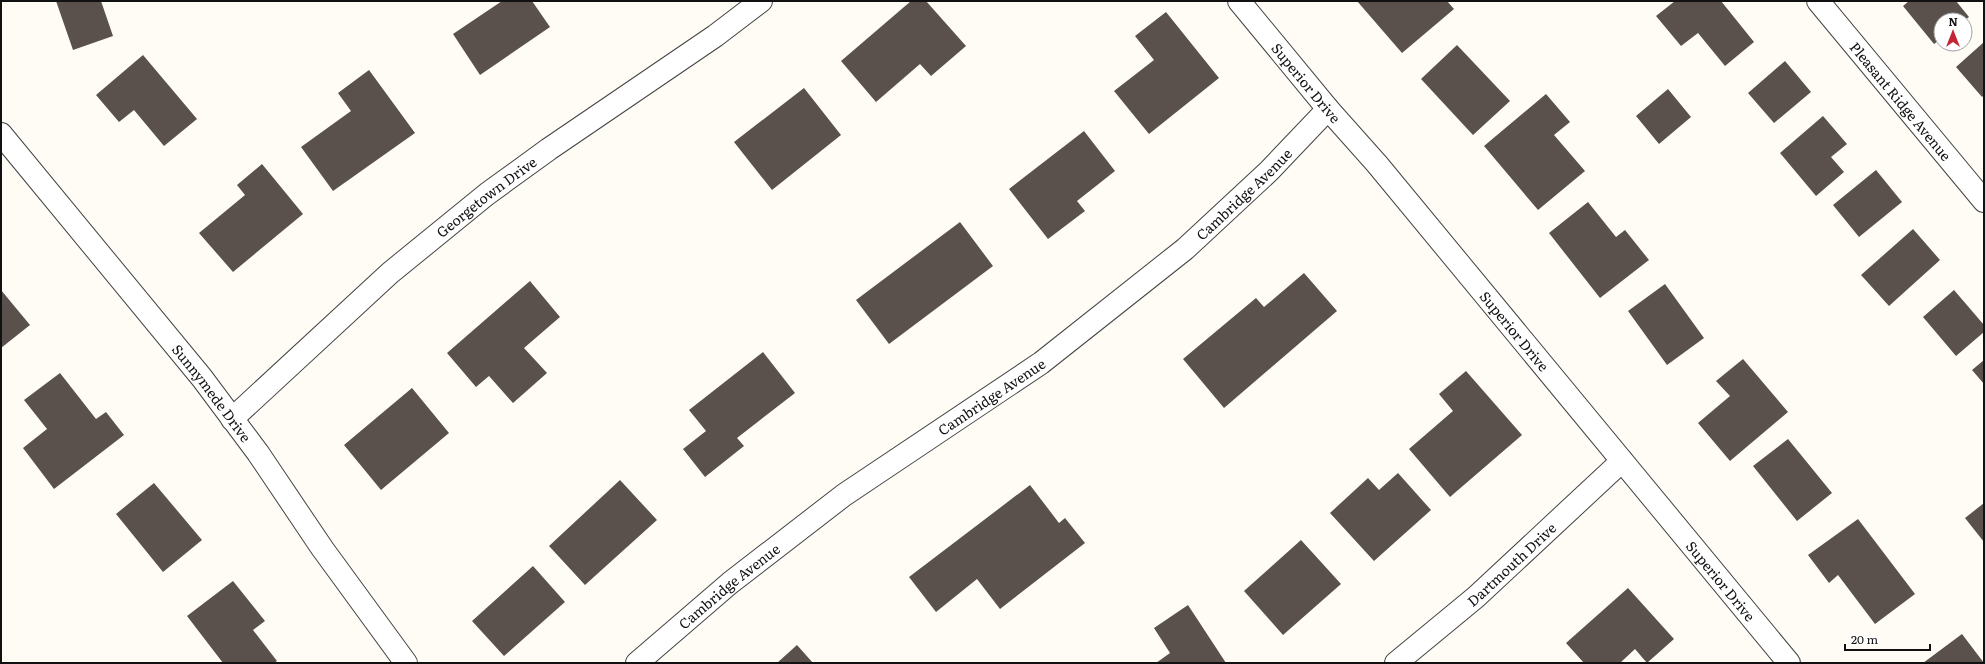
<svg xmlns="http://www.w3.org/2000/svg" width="1985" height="664" font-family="Literata,serif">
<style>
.building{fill:#5a514d}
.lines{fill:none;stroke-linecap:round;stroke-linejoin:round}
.minor-casing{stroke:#444;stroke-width:24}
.minor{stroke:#fff;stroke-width:22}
.labels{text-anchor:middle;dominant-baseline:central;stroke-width:4;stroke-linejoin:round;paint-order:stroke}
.street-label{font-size:14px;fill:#111;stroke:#fff}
</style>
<rect width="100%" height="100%" fill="#fffcf5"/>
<path class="building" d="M56 1H101L113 36 73 50Z
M502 1H532L550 27 480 75 453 34Z
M911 1H926L966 46 931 76 920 64 876 102 841 61Z
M1357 1H1447L1454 9 1402 53Z
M1675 1H1721L1754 42 1725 66 1698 33 1681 46 1656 16Z
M1909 1H1956L1969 17 1965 20H1941V39L1934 44 1903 6Z
M1166 12 1219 78 1149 134 1114 91 1154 60 1135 36Z
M1984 42V95L1982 97 1956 67Z
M1457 45 1510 101 1473 135 1421 79Z
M143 55 197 119 164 146 134 110 119 122 96 95Z
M1785 61 1811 92 1774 123 1748 93Z
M369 70 415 133 333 191 301 147 351 111 338 93Z
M804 88 841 135 772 190 734 142Z
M1668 89 1691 117 1659 144 1636 116Z
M1546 94 1570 122 1554 135 1585 171 1538 210 1484 146Z
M1823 116 1847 144 1831 157 1844 172 1816 196 1780 153Z
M1084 131 1115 171 1077 201 1085 211 1048 239 1009 189Z
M262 164 303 214 233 272 199 233 245 195 237 185Z
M1876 170 1902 202 1859 237 1833 205Z
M1588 202 1616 237 1625 230 1649 260 1600 298 1549 233Z
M960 222 993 266 889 344 856 300Z
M1913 229 1940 260 1889 306 1861 275Z
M1304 273 1337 311 1224 408 1183 359 1256 298 1264 307Z
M530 281 560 317 524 348 547 373 513 403 489 376 476 387 447 353Z
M1665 284 1704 338 1667 365 1628 311Z
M1 290 30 325 1 348Z
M1954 290 1984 325V332L1956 356 1923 317Z
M763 352 795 393 737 438 744 446 705 477 683 449 706 431 689 410Z
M1743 359 1788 412 1730 461 1698 423 1730 396 1716 381Z
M1984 360V384L1972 370Z
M1466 371 1522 435 1450 497 1409 449 1453 411 1439 394Z
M60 373 96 419 106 412 124 435 54 489 23 448 47 429 24 400Z
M412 388 449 433 381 490 344 445Z
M1788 439 1832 493 1797 521 1753 466Z
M1398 473 1431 510 1374 561 1330 513 1368 478 1379 490Z
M620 480 657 520 585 585 549 546Z
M154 483 202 540 163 572 116 514Z
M1030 485 1059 523 1065 518 1085 543 1000 609 977 579 936 612 909 577Z
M1984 503V542L1965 518Z
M1858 519 1915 594 1875 624 1838 575 1829 583 1808 555Z
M1301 540 1341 584 1283 635 1244 591Z
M533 566 565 602 504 656 472 621Z
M233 581 265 621 253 630 277 661 274 663H223L187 616Z
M1628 588 1674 639 1647 663 1635 649 1620 663H1584L1566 643Z
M1188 605 1226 663H1156L1170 653 1154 628Z
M1962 634 1984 663H1923Z
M797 645 813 663H777Z"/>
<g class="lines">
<defs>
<g id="minor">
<path id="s1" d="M1239 1 1328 109 1377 164 1789 663"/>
<path id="s2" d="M1818 1 1984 201"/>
<path id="s3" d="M1 134 202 378 258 453 322 548 406 663"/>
<path id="s4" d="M232 419 390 273 487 194 549 149 715 36 761 1"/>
<path id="s5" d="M637 663 730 583 844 495 1041 363 1185 249 1269 171 1328 109"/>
<path id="s6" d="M1396 663 1476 597 1622 461"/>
</g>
</defs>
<use href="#minor" class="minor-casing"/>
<use href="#minor" class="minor"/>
</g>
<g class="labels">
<g class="street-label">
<text stroke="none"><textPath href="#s1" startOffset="106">Superior Drive</textPath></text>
<text stroke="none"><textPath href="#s2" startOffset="130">Pleasant Ridge Avenue</textPath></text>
<text stroke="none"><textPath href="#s5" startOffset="768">Cambridge Avenue</textPath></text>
<text stroke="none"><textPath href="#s4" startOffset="338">Georgetown Drive</textPath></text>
<text stroke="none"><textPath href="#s1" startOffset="430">Superior Drive</textPath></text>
<text stroke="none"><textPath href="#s3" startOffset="334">Sunnymede Drive</textPath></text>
<text stroke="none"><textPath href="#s5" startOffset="444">Cambridge Avenue</textPath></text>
<text stroke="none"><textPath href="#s6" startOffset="152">Dartmouth Drive</textPath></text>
<text stroke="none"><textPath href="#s1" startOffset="754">Superior Drive</textPath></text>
<text stroke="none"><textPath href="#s5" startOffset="120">Cambridge Avenue</textPath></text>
</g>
</g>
<rect width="1985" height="664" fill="none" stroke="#111111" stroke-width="4"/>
<g transform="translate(1953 32)"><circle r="19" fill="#ffffff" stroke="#a0a0a0"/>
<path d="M0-3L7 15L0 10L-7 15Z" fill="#c52436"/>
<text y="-6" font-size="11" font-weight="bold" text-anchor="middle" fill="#111111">N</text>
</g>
<path d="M1845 644v6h85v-6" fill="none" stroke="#111111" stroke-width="2"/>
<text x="1851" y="644" font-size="12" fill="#111111" stroke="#ffffff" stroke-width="3" paint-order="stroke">20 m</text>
</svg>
